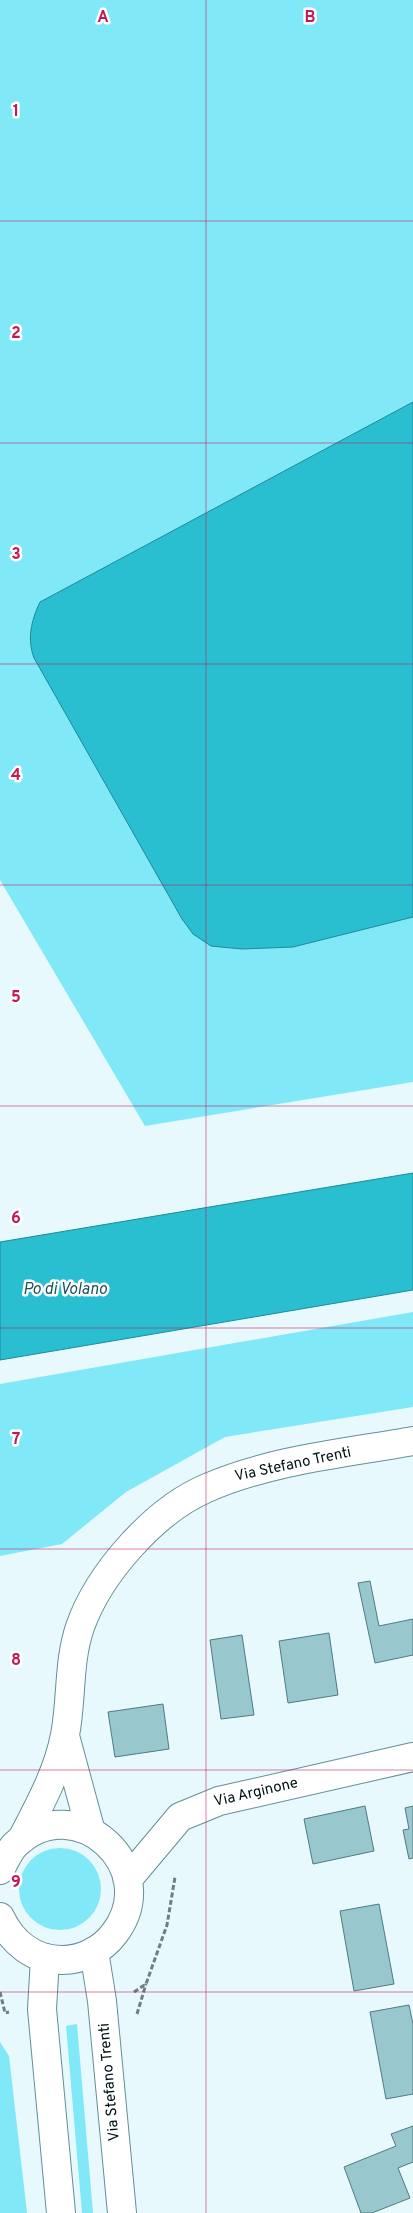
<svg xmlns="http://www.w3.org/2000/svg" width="413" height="2213" font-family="Overpass,sans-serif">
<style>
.green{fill:#81e8f7}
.water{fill:#29bfd1;stroke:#1d8a98}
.building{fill:#99c7ce;stroke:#4f7b81}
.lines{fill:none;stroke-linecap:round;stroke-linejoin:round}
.street-casing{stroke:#638f96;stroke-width:30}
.secondary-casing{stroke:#638f96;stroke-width:30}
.path{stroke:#6e7f82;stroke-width:3;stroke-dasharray:5 2.5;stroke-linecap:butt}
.street{stroke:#fff;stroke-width:28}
.secondary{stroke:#fff;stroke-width:28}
.grid{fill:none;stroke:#c2185b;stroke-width:1;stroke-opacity:0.55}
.labels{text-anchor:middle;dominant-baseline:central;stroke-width:5;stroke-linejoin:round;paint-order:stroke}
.street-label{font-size:15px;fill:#011013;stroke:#fff}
.water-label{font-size:16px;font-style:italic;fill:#18535a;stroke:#fff}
.grid-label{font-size:16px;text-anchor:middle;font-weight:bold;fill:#c2185b;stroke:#fff;stroke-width:5;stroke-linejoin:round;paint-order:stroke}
</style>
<rect width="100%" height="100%" fill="#e7f9fc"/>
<path class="green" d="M0 0H413V1082L145 1126 0 880Z
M413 1312V1407L225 1437 126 1492 62 1544 0 1556V1384Z
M19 1889a41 41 0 1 1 82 0a41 41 0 1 1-82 0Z
M77 2024 93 2213H82L66 2026Z
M0 2042 9 2056 27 2213H0Z"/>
<path class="water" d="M413 402V917L293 947 242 949 211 946 193 934 182 919 34 658C27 639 31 621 40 602Z
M413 1173V1290L0 1360V1242Z"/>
<path class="building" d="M370 1581 379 1626 413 1619V1655L375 1663 358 1583Z
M329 1633 338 1695 288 1703 279 1641Z
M242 1635 254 1715 221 1719 210 1640Z
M163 1704 169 1749 115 1757 108 1712Z
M365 1806 374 1851 313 1864 304 1819Z
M413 1806V1858L409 1859 403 1830 409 1829 405 1808Z
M379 1904 394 1984 354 1991 340 1911Z
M409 2005 413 2024V2094L386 2099 370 2012Z
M413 2126V2162L398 2168 410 2198 372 2213H361L344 2167 396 2146 391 2134Z"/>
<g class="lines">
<defs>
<path id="street" d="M128 1879 180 1817 219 1801 413 1757
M94 1951 102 2001 122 2213
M45 1958 42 2009 61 2213"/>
<path id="secondary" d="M65 1736 91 1832
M22 1839C39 1806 58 1772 65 1735 72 1699 68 1662 80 1627 99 1573 155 1510 207 1488 271 1460 345 1453 413 1441
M0 1870C5 1861 9 1850 16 1844 75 1787 165 1868 114 1934 102 1950 82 1960 62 1960 33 1960 12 1942 0 1917"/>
</defs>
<use href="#street" class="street-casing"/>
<use href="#secondary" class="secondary-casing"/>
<path class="path" d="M0 1992 5 2013 9 2012
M134 1992 146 1984 167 1925 175 1877
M137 2014 146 1984"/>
<use href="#street" class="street"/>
<use href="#secondary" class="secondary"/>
</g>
<path class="grid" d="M206 0V2213M0 221H413M0 443H413M0 664H413M0 885H413M0 1106H413M0 1328H413M0 1549H413M0 1770H413M0 1992H413"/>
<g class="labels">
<g class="street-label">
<text transform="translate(293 1465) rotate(-12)">Via Stefano Trenti</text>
<text transform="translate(256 1793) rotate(-13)">Via Arginone</text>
<text transform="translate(110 2082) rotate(-95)">Via Stefano Trenti</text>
</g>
<g class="water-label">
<text x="65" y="1290">Po di Volano</text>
</g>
</g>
<g class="grid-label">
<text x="103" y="22">A</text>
<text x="310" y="22">B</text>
<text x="16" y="116">1</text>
<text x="16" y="338">2</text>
<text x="16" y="559">3</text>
<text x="16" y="780">4</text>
<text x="16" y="1002">5</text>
<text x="16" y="1223">6</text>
<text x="16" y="1444">7</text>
<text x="16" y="1665">8</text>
<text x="16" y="1887">9</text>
</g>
</svg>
